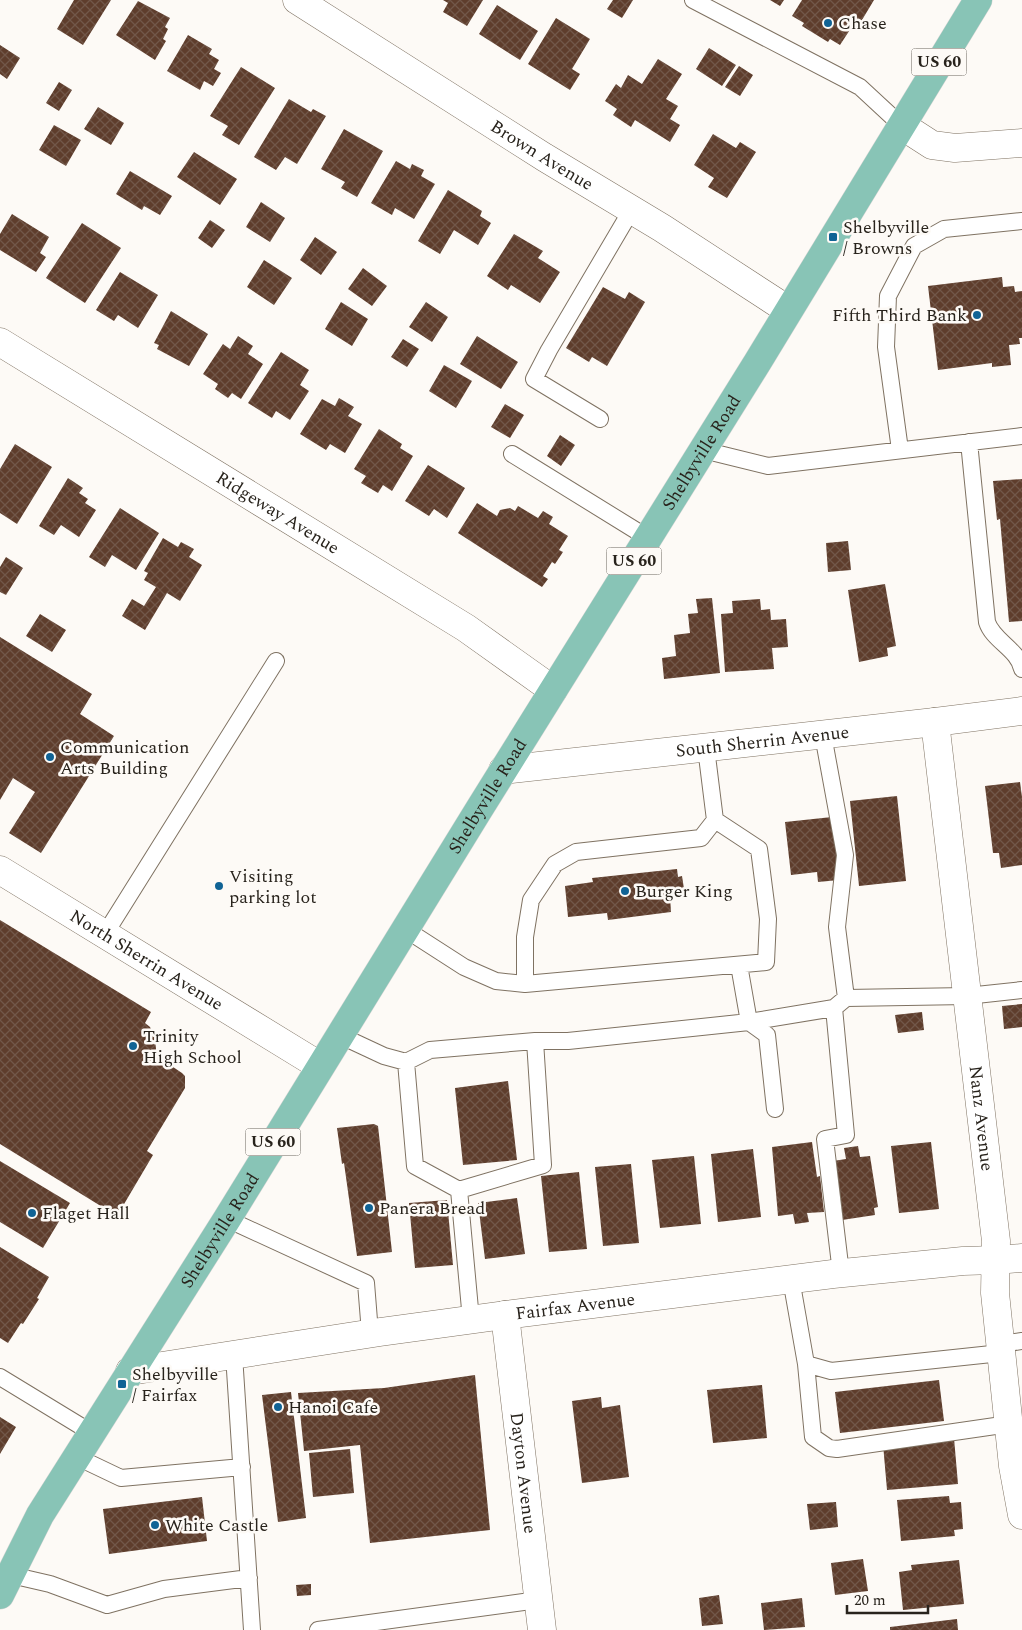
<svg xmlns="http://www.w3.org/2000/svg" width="1022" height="1630" font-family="Spectral,serif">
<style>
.building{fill:url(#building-cross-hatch)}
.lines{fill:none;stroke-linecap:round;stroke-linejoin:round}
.lane-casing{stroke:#7f7262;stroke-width:18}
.street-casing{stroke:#7f7262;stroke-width:29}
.primary-casing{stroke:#d8d7d6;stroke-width:29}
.lane{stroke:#fff;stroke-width:16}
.street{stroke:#fff;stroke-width:28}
.primary{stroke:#88c4b6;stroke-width:28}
.poi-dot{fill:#106395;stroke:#fdfaf6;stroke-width:2}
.labels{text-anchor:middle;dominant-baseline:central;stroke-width:5;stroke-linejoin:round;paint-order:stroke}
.shield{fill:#fdfaf6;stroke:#68645d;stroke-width:1}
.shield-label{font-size:16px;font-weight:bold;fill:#28231c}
.poi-label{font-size:18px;fill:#28231c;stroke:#fdfaf6;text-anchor:start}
.street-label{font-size:18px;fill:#28231c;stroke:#fdfaf6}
</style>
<defs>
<pattern id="building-cross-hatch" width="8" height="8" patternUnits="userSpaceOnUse" patternTransform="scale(1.25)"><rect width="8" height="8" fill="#5e3d2c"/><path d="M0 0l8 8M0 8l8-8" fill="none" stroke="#715749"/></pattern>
</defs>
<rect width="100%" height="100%" fill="#fdfaf6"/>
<path class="building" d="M74 0H111L83 45 57 29Z
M443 0H483L467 26 443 12 448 3Z
M613 0H633L622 18 607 9Z
M770 0H784L780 6Z
M802 0H874L859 25 855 22 840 45 830 39 828 42 802 26 804 23 792 16Z
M138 1 170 18 165 27 168 29 163 39 166 41 155 60 116 35Z
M497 5 538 31 520 60 479 34Z
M556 18 590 39 572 69 580 74 570 90 528 64Z
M188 35 212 49 209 54 219 60 214 69 221 73 213 86 204 81 200 90 167 71Z
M0 45 20 58 7 79 0 74Z
M709 48 736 65 722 86 696 69Z
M658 59 682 74 666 99 678 106 670 119 680 125 670 142 635 120 631 127 613 115 617 109 605 101 616 84 621 88 628 75 642 84Z
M739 66 753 75 740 96 725 87Z
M241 67 275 88 239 145 222 135 228 126 210 116Z
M59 82 72 90 59 111 46 103Z
M289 99 311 112 313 109 326 116 297 164 285 157 276 170 254 157Z
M98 107 124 123 111 145 84 129Z
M54 125 81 140 66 166 39 150Z
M344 129 383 151 357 197 341 188 345 182 321 169Z
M713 134 736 148 740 142 756 152 727 198 708 187 714 178 694 165Z
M194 152 237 179 220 205 177 177Z
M396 161 410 169 412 164 424 170 421 176 435 184 414 219 395 208 392 215 371 203Z
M130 171 172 196 160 215 144 206 142 210 116 194Z
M448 190 482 211 480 216 491 223 478 245 454 230 440 254 418 241Z
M261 202 285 218 270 242 246 227Z
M12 214 49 237 40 253 46 257 36 272 0 250V234Z
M210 220 225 230 212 248 198 238Z
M82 223 121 248 85 303 46 278Z
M514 234 543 251 538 258 560 272 540 303 511 285 508 290 487 276Z
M315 237 337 252 321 275 300 260Z
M264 260 292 278 274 305 247 287Z
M363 268 387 286 372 306 348 289Z
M120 272 158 295 138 328 118 315 114 321 96 310Z
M1002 277 1003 287 1014 286 1015 292 1022 291V338H1019L1020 344 1009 345 1011 365 992 367V363L938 370 928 286Z
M603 287 625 299 629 292 645 302 607 366 592 357 589 362 566 348Z
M341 302 368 319 352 346 325 329Z
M426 302 448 317 432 342 409 327Z
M171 311 208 334 189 366 157 349 159 345 154 343Z
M238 336 253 346 248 354 263 364 241 399 232 393 228 398 215 389 218 384 203 374 223 344 230 349Z
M477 336 518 362 501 389 460 364Z
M403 339 419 349 407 367 391 357Z
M281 352 309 370 300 385 309 391 290 420 276 411 272 418 248 403Z
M444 365 472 381 456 408 429 391Z
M339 398 354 407 348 416 362 424 345 453 330 444 326 450 300 434 322 399 335 406Z
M505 404 524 415 510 438 491 427Z
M379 429 402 444 400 448 413 456 392 491 383 485 378 493 361 483 366 476 354 469Z
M560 435 575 445 561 466 547 456Z
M15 444 52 467 17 524 0 513V469Z
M428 465 465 488 447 518 434 509 429 516 405 501Z
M68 478 83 488 79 493 88 499 85 503 96 510 79 537 61 525 54 535 39 526Z
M1022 479V621L1009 622 1000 519 997 520 993 481Z
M477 503 497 516 500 510 510 508 515 511 518 506 538 518 543 511 553 517 549 524 568 536 559 550 563 552 555 564 552 562 543 576 548 579 542 587 458 533Z
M120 508 159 533 136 570 112 555 105 567 89 557Z
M163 538 178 547 181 542 194 549 189 557 202 565 180 601 167 593 145 630 122 616 132 599 144 606 156 587 144 580 148 573 144 571Z
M848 541 851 570 828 572 826 543Z
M6 557 23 568 6 595 0 592V567Z
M885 584 896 646 887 648 888 656 859 662 848 590Z
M712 598 720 673 664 679 662 658 676 656 674 635 690 633 688 614 698 613 696 599Z
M760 599 761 610 770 609 771 620 786 619 788 647 772 648 774 669 725 672 721 614 733 613 732 601Z
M40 614 66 630 52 652 26 636Z
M0 637 92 694 80 714 114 736 41 853 9 833 35 792 13 778 0 800Z
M1020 782 1022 797V865L1001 868 999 853H993L985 786Z
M897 796 906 881 859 886 850 801Z
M832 817 839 880 818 882 817 872 791 875 785 822Z
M677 869 678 877 682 876 685 895 670 897 671 912 608 920 607 913 568 917 565 886 593 882 592 878Z
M0 920 151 1012 145 1023 150 1027 155 1038 156 1049 155 1055 182 1073 185 1076V1088L147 1151 153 1155 117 1216 0 1144Z
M1022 1004V1027L1004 1029 1002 1006Z
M922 1012 924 1030 898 1033 895 1015Z
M508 1081 517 1160 463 1165 455 1088Z
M374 1124 378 1126 392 1252 357 1256 344 1163 342 1164 337 1128Z
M812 1142 817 1177 820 1176 824 1212 807 1213 809 1222 795 1224 793 1214 778 1216 772 1147Z
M931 1142 939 1209 899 1213 891 1146Z
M858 1146 860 1157 870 1156 878 1207 874 1208 875 1215 842 1220 833 1161 846 1159 844 1148Z
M753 1149 761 1217 718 1222 711 1154Z
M694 1156 701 1224 660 1228 652 1160Z
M0 1161 70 1203 43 1248 0 1222Z
M631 1164 639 1243 603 1246 595 1167Z
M579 1172 587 1249 549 1252 541 1176Z
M517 1198 525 1254 485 1259 478 1203Z
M447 1200 453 1265 415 1268 409 1203Z
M0 1247 49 1277 37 1298 39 1299 23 1324 21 1323 8 1343 0 1338Z
M475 1375 490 1530 370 1543 360 1445 304 1451 298 1393 384 1388Z
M939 1380 944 1421 840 1433 835 1392Z
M762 1385 767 1438 713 1443 707 1390Z
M291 1392 306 1518 278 1522 262 1395Z
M601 1397 602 1408 620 1405 629 1477 582 1483 572 1401Z
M0 1417 16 1427 0 1454Z
M954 1438 958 1484 887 1490 883 1444Z
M350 1449 354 1493 313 1497 309 1453Z
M949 1496 950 1503 961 1502 963 1529 954 1530 955 1536 901 1541 897 1500Z
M202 1497 207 1541 109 1554 103 1509Z
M836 1502 838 1527 810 1530 807 1504Z
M863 1559 868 1591 835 1595 831 1563Z
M959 1560 964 1604 903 1610 899 1572 912 1570 911 1565Z
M311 1584V1595L297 1596 296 1585Z
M719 1595 723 1624 702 1626 699 1598Z
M802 1598 805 1627 764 1630 761 1603Z
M957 1619 958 1630H890V1627Z"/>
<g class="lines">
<defs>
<path id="lane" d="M693 0 860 87 901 125
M600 419 534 379 549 350 632 209
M969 442 987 622C993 641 1018 649 1022 669
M703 450 768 466 1022 436
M900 450 886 347 888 296 914 246 944 229 1022 221
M512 454 648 538
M823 735 845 855 837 927 846 998
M706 748 715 820 701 838 576 852 555 864 531 900 525 937V984L766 962 768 919 759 849 715 820
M405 929 464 967 496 981 525 984
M105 934 276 661
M834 1008 846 1135 825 1139 841 1273
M749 1022 834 1008 846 998 967 996 1022 990
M749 1022 767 1035 775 1109
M339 1035 384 1056 406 1062
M459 1190 543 1165 535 1041
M227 1219 366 1283 370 1333
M791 1279 806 1364 831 1371 1001 1353
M471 1320 459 1190 415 1166 406 1062 430 1050 535 1041H568L749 1022 739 965
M1000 1344 1022 1341
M234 1355 252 1630
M806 1364 813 1437 829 1448 837 1449 1009 1424
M0 1377 92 1433
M77 1457 121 1478 242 1467
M11 1575 50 1584 107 1605 164 1589 249 1578
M318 1630 538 1600"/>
<g id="street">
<path id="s1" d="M297 0 544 157 662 228 788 310"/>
<path d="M901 125 932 145 955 148 1022 143"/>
<path id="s2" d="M0 342 466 628 553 690"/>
<path id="s3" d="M935 722 996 1241 995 1293 1013 1466 1022 1515"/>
<path id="s4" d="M503 770 935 722 1022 711"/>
<path id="s5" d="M0 870 320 1066"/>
<path id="s6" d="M505 1315 542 1630"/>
<path id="s7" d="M130 1371 380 1332 505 1315 833 1274 963 1261 995 1260 1022 1258"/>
</g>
<g id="primary">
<path id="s8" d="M0 1595 40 1515 227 1219 478 811 757 363 978 0"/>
</g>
</defs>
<use href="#lane" class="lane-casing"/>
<use href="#street" class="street-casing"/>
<use href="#primary" class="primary-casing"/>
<use href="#lane" class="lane"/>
<use href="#street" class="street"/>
<use href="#primary" class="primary"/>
</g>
<g class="poi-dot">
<circle cx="828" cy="23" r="5"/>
<rect x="828" y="232" width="10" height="10" rx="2.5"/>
<circle cx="977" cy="315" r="5"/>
<circle cx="50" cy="757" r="5"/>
<circle cx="219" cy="886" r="5"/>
<circle cx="625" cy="891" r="5"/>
<circle cx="133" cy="1046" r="5"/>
<circle cx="369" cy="1208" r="5"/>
<circle cx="32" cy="1213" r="5"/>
<rect x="117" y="1379" width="10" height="10" rx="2.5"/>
<circle cx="278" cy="1407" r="5"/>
<circle cx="155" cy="1525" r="5"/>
</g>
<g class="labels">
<g class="shield">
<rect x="911.5" y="48.5" width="55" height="27" rx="4"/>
<rect x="606.5" y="547.5" width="55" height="27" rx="4"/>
<rect x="245.5" y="1128.5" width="55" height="27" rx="4"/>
</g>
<g class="shield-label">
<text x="939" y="62">US 60</text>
<text x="634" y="561">US 60</text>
<text x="273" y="1142">US 60</text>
</g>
<g class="poi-label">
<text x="838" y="23">Chase</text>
<text x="843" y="227">Shelbyville<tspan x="843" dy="21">/ Browns</tspan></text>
<text x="967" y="315" text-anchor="end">Fifth Third Bank</text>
<text x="60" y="747">Communication<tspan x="60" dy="21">Arts Building</tspan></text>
<text x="229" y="876">Visiting<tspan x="229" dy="21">parking lot</tspan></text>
<text x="635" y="891">Burger King</text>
<text x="143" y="1036">Trinity<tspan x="143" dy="21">High School</tspan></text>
<text x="379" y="1208">Panera Bread</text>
<text x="42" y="1213">Flaget Hall</text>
<text x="132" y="1374">Shelbyville<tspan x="132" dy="21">/ Fairfax</tspan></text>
<text x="288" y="1407">Hanoi Cafe</text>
<text x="165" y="1525">White Castle</text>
</g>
<g class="street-label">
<text stroke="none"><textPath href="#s1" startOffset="290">Brown Avenue</textPath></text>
<text stroke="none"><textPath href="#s8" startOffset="1341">Shelbyville Road</textPath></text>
<text stroke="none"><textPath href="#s2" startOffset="326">Ridgeway Avenue</textPath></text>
<text stroke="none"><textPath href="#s4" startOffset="261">South Sherrin Avenue</textPath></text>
<text stroke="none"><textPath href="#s8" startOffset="936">Shelbyville Road</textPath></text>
<text stroke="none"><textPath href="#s5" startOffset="172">North Sherrin Avenue</textPath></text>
<text stroke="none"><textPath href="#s3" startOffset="399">Nanz Avenue</textPath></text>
<text stroke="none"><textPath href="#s8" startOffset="426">Shelbyville Road</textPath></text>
<text stroke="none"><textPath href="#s7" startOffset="450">Fairfax Avenue</textPath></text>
<text stroke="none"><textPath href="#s6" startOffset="159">Dayton Avenue</textPath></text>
</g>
</g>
<path d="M847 1605v8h81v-8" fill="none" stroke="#28231c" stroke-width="2.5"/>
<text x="854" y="1605" font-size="15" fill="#28231c" stroke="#fdfaf6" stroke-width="4" paint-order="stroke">20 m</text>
</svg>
